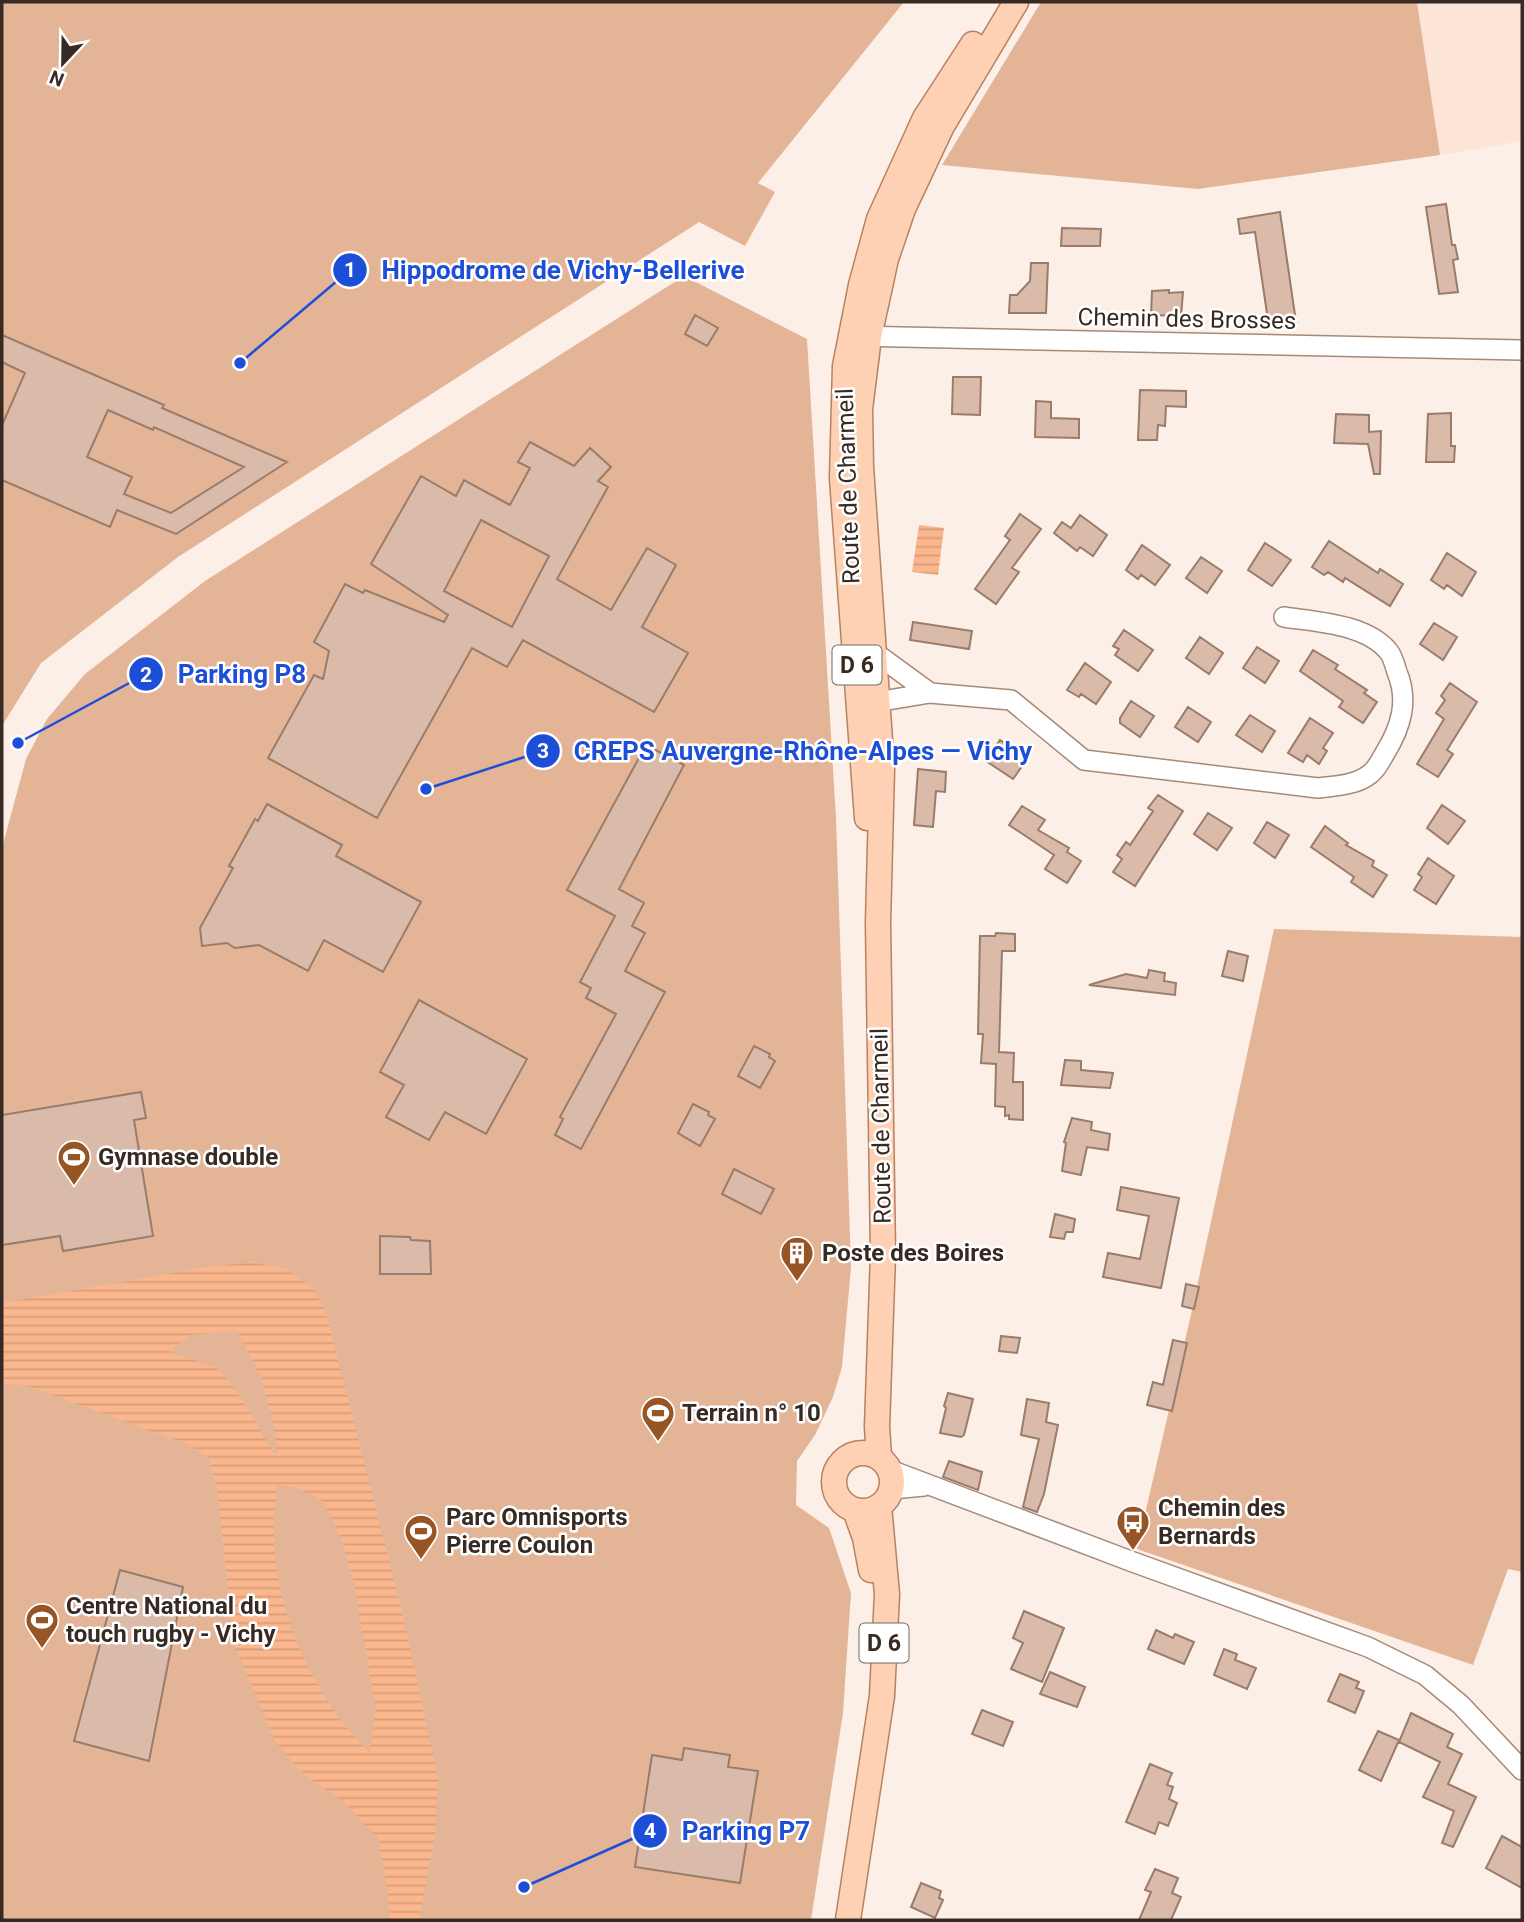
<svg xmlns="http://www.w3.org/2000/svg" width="1524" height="1922" font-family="Roboto,sans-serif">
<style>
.built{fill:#fce4d6}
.grass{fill:#e4b497}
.water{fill:url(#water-rules);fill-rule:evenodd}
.building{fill:#dabaa8;stroke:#997c6a;stroke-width:2;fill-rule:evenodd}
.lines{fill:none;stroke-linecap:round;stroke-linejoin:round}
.minor-casing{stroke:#a78977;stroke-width:22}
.major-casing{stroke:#b88261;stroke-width:27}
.minor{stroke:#fff;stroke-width:19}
.major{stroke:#fed1b4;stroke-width:24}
.labels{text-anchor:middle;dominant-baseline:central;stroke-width:5;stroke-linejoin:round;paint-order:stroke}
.shield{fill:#fff;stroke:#726a65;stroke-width:2}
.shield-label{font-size:23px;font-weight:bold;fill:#362a23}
.street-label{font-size:24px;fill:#362a23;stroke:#fff}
.poi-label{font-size:24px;font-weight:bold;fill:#362a23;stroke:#fff;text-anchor:start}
.leader{fill:none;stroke:#1d4ed8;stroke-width:2.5}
.callout-dot{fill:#1d4ed8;stroke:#fff;stroke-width:2.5}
.mark-label{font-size:21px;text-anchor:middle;font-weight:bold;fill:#fff}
.callout-label{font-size:26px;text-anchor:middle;font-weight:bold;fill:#1d4ed8;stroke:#fff;stroke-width:5;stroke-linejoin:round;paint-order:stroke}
</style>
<defs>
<pattern id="water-rules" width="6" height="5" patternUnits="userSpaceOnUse" patternTransform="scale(1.75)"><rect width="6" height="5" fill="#fab68c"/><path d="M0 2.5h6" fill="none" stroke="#d79d78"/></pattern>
</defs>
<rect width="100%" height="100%" fill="#fcefe7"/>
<path class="built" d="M1417 2H1522V141L1440 155Z"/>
<path class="grass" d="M2 2H904L758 183 775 192 745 246 699 222 178 557 41 663 2 726Z
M1041 2H1417L1440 155 1198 189 942 165Z
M684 276 807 339 836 818 851 1267 842 1367 833 1397 815 1435 797 1461 796 1505 829 1528 851 1593 843 1713 811 1920H2V848L26 759 47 719 85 674 205 581Z
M1274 929 1522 937V1572L1508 1569 1473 1665 1137 1549 1192 1310Z"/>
<path class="water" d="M919 525 944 528 938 575 912 572Z
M253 1262 286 1269 312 1287 326 1313 402 1611 438 1778 435 1835 419 1920H390L388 1893 378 1838 345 1803 303 1774 275 1741 233 1642 217 1486 208 1457 184 1443 25 1385 2 1384V1303L207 1267ZM237 1331 262 1379 273 1421 277 1451 275 1455 236 1390 217 1368 169 1352 189 1335ZM278 1485 297 1488 322 1500 341 1537 354 1584 376 1708 370 1753C304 1688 259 1577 278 1485Z"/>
<path class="building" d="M1446 204 1452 245H1455L1458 259 1453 260 1458 292 1439 294 1426 207Z
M1280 212 1296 322 1269 327 1255 232 1240 234 1238 219Z
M1062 228 1101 229 1100 246H1061Z
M1031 263H1048L1046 313H1009L1010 295H1017L1030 281Z
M1169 290V293L1183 292 1181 316 1151 315 1152 291Z
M695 315 718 328 707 346 685 334Z
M2 335 164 405 162 408 287 462 176 534 117 510 110 527 2 480V425L25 373 2 362ZM108 410 153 430 154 427 244 467 171 513 124 494 132 477 87 457Z
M953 377H981L980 415 952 414Z
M1140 390 1186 391V407L1166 406 1165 426 1158 425 1157 440H1138Z
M1036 401 1051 402V418L1079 419V438L1035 437Z
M1451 413V446H1455L1454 462H1426L1428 414Z
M1336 414 1369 415V432L1381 431 1380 474H1374L1368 444 1334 443Z
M530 442 574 466 590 448 611 467 598 481 608 487 557 579 611 610 647 548 676 565 642 627 688 653 654 712 523 640 507 667 472 648 377 818 268 758 314 675 323 679 329 651 314 642 345 584 363 593 365 590 444 622 448 615 371 564 421 476 456 496 464 480 510 505 530 468 518 462ZM481 520 549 556 512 627 444 591Z
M1020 514 1041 529 1012 568 1019 572 996 604 975 589 1010 540 1005 536Z
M1080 515 1107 535 1093 556 1080 547 1077 551 1054 533 1062 522 1071 528Z
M1329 541 1378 573 1380 569 1403 584 1390 606 1345 578 1343 582 1328 572 1324 575 1312 567Z
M1265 543 1291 560 1272 586 1248 570Z
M1142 545 1170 565 1155 585 1141 575 1138 579 1126 570Z
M1447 553 1476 572 1462 596 1447 585 1444 589 1431 580Z
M1201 557 1222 571 1207 593 1186 578Z
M913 622 972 631 969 649 910 640Z
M1434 623 1457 637 1443 660 1420 644Z
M1124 630 1153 650 1138 671 1115 655 1119 649 1113 646Z
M1200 637 1223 653 1209 674 1186 658Z
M1257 647 1279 661 1265 683 1243 668Z
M1313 650 1338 665 1335 669 1367 690 1364 693 1377 702 1363 723 1339 707 1343 701 1300 671Z
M1085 663 1111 682 1096 704 1081 694 1079 697 1067 690Z
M1450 683 1477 702 1447 750 1453 754 1438 777 1417 764 1444 719 1436 713 1445 700 1441 696Z
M1131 701 1154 716 1140 737 1120 723V718Z
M1188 707 1211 722 1198 742 1175 727Z
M1250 715 1275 731 1262 752 1236 735Z
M1310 718 1333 733 1323 748 1327 751 1319 764 1307 755 1303 762 1288 753Z
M1000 740 1014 750 1017 746 1030 755 1013 779 986 761Z
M646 745 684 765 619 889 644 903 632 926 645 933 625 971 665 992 581 1149 555 1135 563 1119 560 1117 616 1014 586 998 591 988 580 982 615 916 567 890Z
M918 769 946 772 945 792 936 791 933 827 914 825Z
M1158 795 1183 811 1135 886 1113 872 1122 859 1117 855 1126 842 1130 845 1153 811 1148 808Z
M267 804 342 845 336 856 421 902 383 972 324 940 308 971 259 945 235 948 227 943 202 946 200 928 233 868 229 866 255 819 258 821Z
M1442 805 1465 821 1448 844 1427 828Z
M1022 806 1045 820 1038 830 1069 848 1067 852 1081 861 1067 883 1045 869 1054 855 1009 825Z
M1208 813 1232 828 1217 850 1194 834Z
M1267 822 1289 835 1275 858 1254 843Z
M1325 826 1348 843 1346 845 1374 861 1372 866 1387 875 1373 897 1351 882 1354 877 1311 847Z
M1428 858 1454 876 1436 904 1414 890 1422 877 1418 874Z
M996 933 1015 934V951H1002L999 1052 1014 1053 1013 1082H1023V1120L1009 1119V1115L1005 1116V1107L995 1106 996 1064 981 1063 983 1034H978L980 936H995Z
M1228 951 1248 956 1243 981 1222 976Z
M1149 970 1165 973 1164 981 1176 983 1175 995 1089 985 1126 974 1147 978Z
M419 1000 527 1059 486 1134 445 1112 429 1140 386 1117 404 1085 380 1072Z
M754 1046 770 1054 769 1057 775 1061 760 1088 738 1076Z
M1065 1060 1081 1061V1070L1113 1073 1110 1088 1061 1085Z
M141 1092 146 1118 134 1120 153 1236 63 1251 60 1236 2 1245V1115Z
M693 1104 709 1112 708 1115 715 1119 700 1146 678 1133Z
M1072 1118 1092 1122 1091 1130 1110 1134 1108 1150 1087 1147 1081 1175 1062 1171 1066 1143 1064 1142Z
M734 1169 774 1189 761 1214 722 1194Z
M1121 1187 1179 1198 1161 1288 1103 1277 1108 1253 1140 1259 1149 1216 1117 1210Z
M1055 1214 1075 1219 1073 1232H1066L1064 1239 1050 1237Z
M380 1236 410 1237 411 1240 430 1241 431 1274H380Z
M1186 1284 1199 1287 1194 1309 1182 1306Z
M1001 1336 1020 1338 1017 1353 999 1351Z
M1173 1340 1187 1343 1172 1411 1147 1405 1153 1382 1163 1385Z
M948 1393 973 1399 964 1435 961 1437 940 1433 946 1408 944 1406Z
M1027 1399 1049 1403 1046 1422 1058 1425 1044 1494 1037 1512 1023 1507 1039 1439 1021 1435Z
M949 1461 982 1472 978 1490 943 1477Z
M120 1570 183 1587 149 1761 74 1741Z
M1024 1611 1064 1628 1042 1682 1011 1669 1023 1643 1013 1638Z
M1156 1630 1173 1638 1175 1634 1194 1642 1184 1664 1148 1649Z
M1224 1649 1237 1654 1235 1660 1256 1668 1247 1689 1214 1675Z
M1050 1672 1085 1687 1077 1707 1040 1694Z
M1340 1674 1359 1682 1356 1688 1364 1691 1355 1713 1328 1701Z
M982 1710 1013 1722 1003 1746 972 1734Z
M1411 1713 1453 1734 1447 1747 1462 1754 1448 1784 1476 1797 1453 1847 1442 1843 1454 1811 1423 1797 1440 1762 1399 1742Z
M1378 1731 1399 1740 1381 1781 1359 1770Z
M684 1748 730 1755 728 1767 758 1771 740 1883 635 1867 652 1755 682 1760Z
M1150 1764 1172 1773 1167 1785 1173 1787 1169 1799 1177 1803 1168 1826 1159 1822 1155 1834 1126 1822Z
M1502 1836 1522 1847V1888L1486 1868Z
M1155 1869 1178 1878 1172 1893 1181 1897 1171 1920H1139L1151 1892 1145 1890Z
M921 1883 941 1891 939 1898 943 1900 935 1918 911 1907Z"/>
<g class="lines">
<defs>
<path id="minor" d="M855 336 1522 350
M870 671 874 659 882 658 930 693
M870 691 876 702 930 693 1011 700 1084 760 1318 788C1335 786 1357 785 1370 774 1377 769 1381 760 1385 753 1401 727 1409 701 1397 672 1395 666 1393 657 1389 652 1367 624 1317 622 1284 617
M890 1470 1133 1562 1368 1647 1425 1675 1461 1705 1522 1770
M892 1489 924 1486"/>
<path id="major" d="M867 818 842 478 845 366 861 285 879 219 925 118 973 44
M834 1482a29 29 0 1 1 58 0a29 29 0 1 1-58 0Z
M879 1457 877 1427 883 1254 878 923 882 769 861 467 860 409 869 337 886 259 903 209 942 126 1016 2
M855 1510 865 1538 871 1570
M848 1920 882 1696 887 1594 879 1506"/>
</defs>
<use href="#minor" class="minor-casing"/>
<use href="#major" class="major-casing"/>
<use href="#minor" class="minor"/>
<use href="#major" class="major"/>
</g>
<defs>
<symbol id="stadium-pin" viewBox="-11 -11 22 30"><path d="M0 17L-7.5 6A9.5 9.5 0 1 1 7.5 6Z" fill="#975425" stroke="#fff"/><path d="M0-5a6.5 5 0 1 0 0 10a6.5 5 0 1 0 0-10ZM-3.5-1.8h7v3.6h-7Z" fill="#fff"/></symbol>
<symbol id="building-pin" viewBox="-11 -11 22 30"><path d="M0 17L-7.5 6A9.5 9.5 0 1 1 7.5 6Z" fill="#975425" stroke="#fff"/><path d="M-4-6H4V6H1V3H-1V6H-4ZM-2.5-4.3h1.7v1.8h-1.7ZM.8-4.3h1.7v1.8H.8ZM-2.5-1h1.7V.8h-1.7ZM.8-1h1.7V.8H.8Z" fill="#fff"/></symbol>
<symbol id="bus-pin" viewBox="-11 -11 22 30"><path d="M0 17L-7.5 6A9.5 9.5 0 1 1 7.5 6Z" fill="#975425" stroke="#fff"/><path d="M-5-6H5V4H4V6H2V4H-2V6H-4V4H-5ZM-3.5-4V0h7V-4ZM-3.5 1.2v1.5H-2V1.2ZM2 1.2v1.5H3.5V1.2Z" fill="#fff"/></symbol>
</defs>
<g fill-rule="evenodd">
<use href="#stadium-pin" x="55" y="1138" width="38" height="52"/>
<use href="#building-pin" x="778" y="1234" width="38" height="52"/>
<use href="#stadium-pin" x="639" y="1394" width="38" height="52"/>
<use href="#bus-pin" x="1114" y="1503" width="38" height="52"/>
<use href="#stadium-pin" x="402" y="1512" width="38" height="52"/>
<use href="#stadium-pin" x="23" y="1601" width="38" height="52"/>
</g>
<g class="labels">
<g class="shield">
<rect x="832.5" y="645.5" width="49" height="39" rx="5"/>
<rect x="859.5" y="1623.5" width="49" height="39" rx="5"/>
</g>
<g class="shield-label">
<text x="857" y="665">D 6</text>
<text x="884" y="1643">D 6</text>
</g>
<g class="street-label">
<text transform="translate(1187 319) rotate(1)">Chemin des Brosses</text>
<text transform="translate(848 486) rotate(-92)">Route de Charmeil</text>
<text transform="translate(881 1126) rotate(-91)">Route de Charmeil</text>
</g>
<g class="poi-label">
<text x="98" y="1157">Gymnase double</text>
<text x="822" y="1253">Poste des Boires</text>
<text x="682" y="1413">Terrain n° 10</text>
<text x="1158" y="1508">Chemin des<tspan x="1158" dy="28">Bernards</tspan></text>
<text x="446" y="1517">Parc Omnisports<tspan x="446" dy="28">Pierre Coulon</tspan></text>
<text x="66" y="1606">Centre National du<tspan x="66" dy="28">touch rugby - Vichy</tspan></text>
</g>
</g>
<path class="leader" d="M240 363L350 270M18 743L146 674M426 789L543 751M524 1887L650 1831"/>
<g class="callout-dot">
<circle cx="240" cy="363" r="7"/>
<circle cx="18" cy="743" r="7"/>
<circle cx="426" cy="789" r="7"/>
<circle cx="524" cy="1887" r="7"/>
<circle cx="350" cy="270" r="18"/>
<circle cx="146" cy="674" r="18"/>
<circle cx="543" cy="751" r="18"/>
<circle cx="650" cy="1831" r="18"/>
</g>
<g class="mark-label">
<text x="350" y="277">1</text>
<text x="146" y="682">2</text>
<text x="543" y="758">3</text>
<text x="650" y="1838">4</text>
</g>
<g class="callout-label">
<text x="563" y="279">Hippodrome de Vichy-Bellerive</text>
<text x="242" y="683">Parking P8</text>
<text x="803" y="760">CREPS Auvergne-Rhône-Alpes — Vichy</text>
<text x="746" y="1840">Parking P7</text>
</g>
<rect width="1524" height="1922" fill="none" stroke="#362a23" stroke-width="7"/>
<g transform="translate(63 63) rotate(202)" stroke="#ffffff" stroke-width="5" paint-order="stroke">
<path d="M0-5L12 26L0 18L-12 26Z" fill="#362a23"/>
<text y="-10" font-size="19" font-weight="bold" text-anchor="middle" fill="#362a23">N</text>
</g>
</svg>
